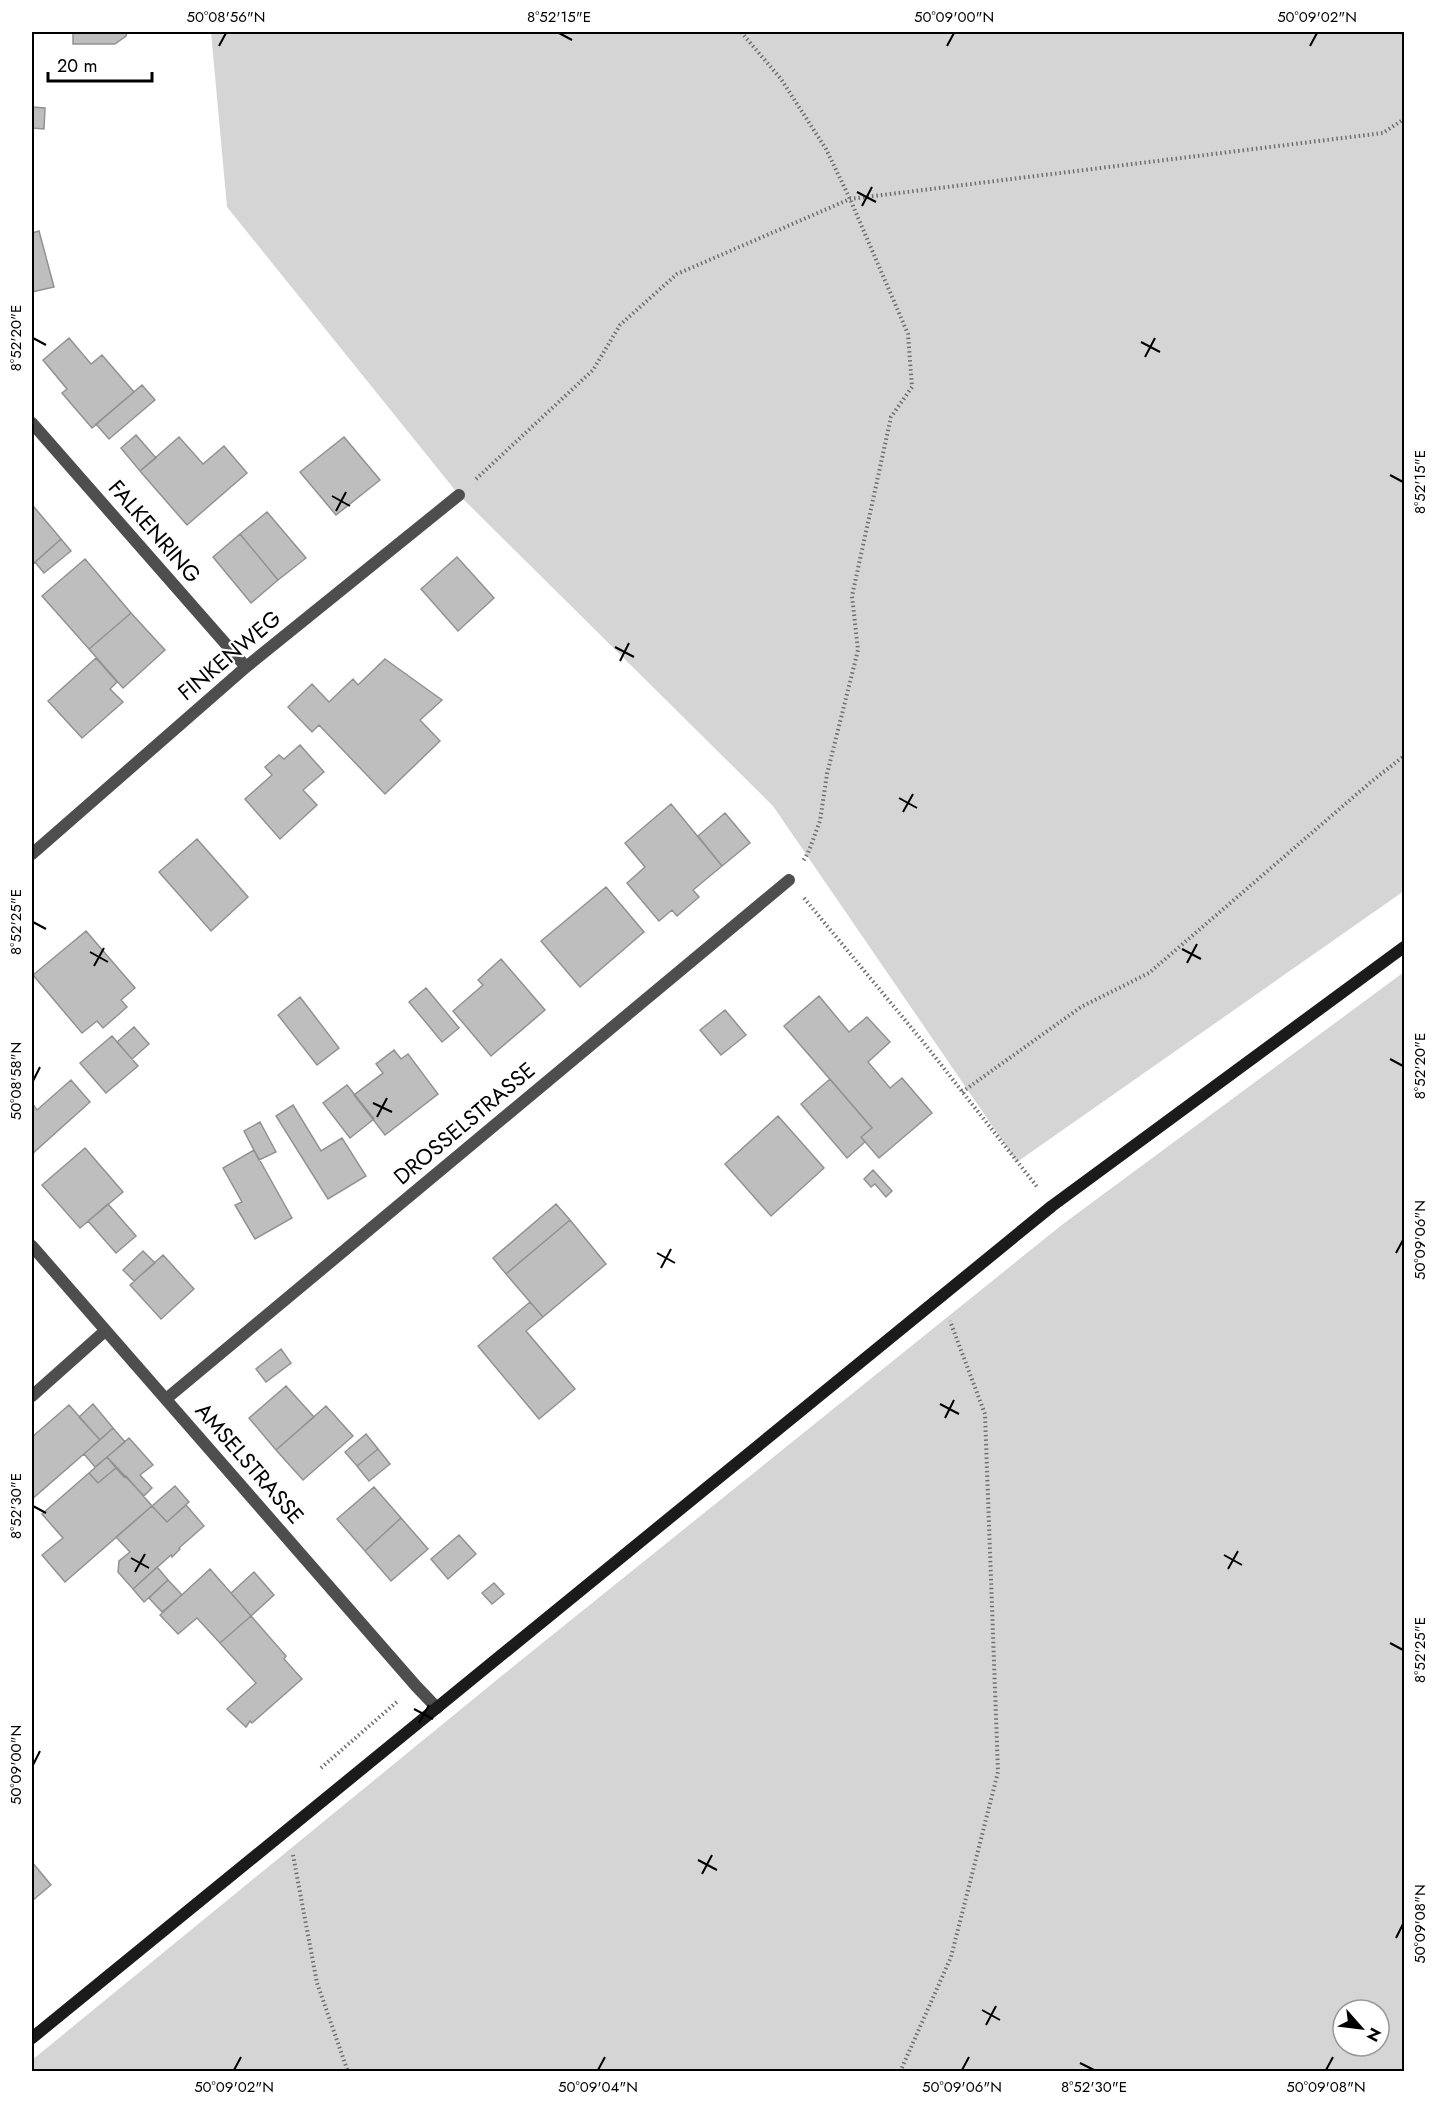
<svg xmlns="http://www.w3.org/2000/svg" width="1436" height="2103" font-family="Jost,sans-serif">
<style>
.green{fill:#d5d5d5;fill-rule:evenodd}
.building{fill:#bebebe;stroke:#929292;stroke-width:1.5}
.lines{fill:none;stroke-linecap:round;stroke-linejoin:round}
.path{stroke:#707070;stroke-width:4;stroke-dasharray:1.5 3;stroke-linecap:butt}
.street{stroke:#4e4e4e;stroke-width:12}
.secondary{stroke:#1b1b1b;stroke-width:12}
.ticks{fill:none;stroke:#000;stroke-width:2}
.labels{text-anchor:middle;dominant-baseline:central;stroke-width:4.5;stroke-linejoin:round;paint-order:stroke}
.street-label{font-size:22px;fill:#000;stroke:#fff}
.neatline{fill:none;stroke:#000;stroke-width:2}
.ticks-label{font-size:15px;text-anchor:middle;fill:#000}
</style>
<rect width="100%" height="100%" fill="#fff"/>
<path class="green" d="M211 32H1404V891L1017 1162 773 806 459 495 227 207Z
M1404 972V2071H32V2060L504 1674 1063 1224ZM1343 2010H1379V2046H1343Z"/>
<path class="building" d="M73 32H127L126 36 115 44H73Z
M32 107 45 108 44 129 32 128Z
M39 231 54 287 32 292V233Z
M69 338 91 364 102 355 134 392 92 428 62 393 67 389 43 360Z
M142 385 155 400 109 439 96 424Z
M136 435 156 458 140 471 121 448Z
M179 437 203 464 224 446 247 473 187 525 140 471Z
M344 437 380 480 336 515 300 472Z
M34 507 61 539 32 565V509Z
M267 512 306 558 278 580 240 534Z
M240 534 278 580 251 603 213 557Z
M61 539 71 551 44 573 35 562Z
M457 557 494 598 458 631 421 589Z
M85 559 131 613 89 649 42 596Z
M131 613 165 650 123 688 89 649Z
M96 658 117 682 110 689 123 702 82 738 48 701Z
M385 659 442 700 420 720 440 741 385 794 319 725 312 732 288 707 312 684 329 702 353 679 358 685Z
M300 745 324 772 303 790 317 805 280 839 245 799 272 775 265 767 279 755 284 759Z
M671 804 722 866 693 890 699 897 677 916 672 910 659 921 627 883 645 867 625 843Z
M725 813 750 843 722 866 698 836Z
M197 839 248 897 211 931 159 872Z
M606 887 644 932 580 987 541 941Z
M86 931 135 988 121 1000 127 1007 103 1028 97 1021 82 1033 33 975Z
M501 959 545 1010 491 1056 453 1011 483 985 478 980Z
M426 988 459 1028 442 1042 409 1002Z
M819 996 849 1032 867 1017 890 1042 868 1062 890 1088 902 1078 932 1113 879 1158 861 1137 872 1128 784 1026Z
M300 997 339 1048 317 1065 278 1015Z
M725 1010 746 1035 721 1055 700 1030Z
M134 1027 149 1044 132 1059 117 1042Z
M112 1036 138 1066 106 1093 80 1063Z
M394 1050 401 1059 408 1054 438 1094 385 1135 354 1095 383 1073 376 1064Z
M830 1079 872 1128 861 1137 865 1142 847 1158 801 1104Z
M71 1080 90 1102 32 1154V1103L37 1110Z
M347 1085 374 1119 350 1138 323 1103Z
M293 1105 321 1151 342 1138 366 1176 328 1199 276 1116Z
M778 1116 824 1168 771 1216 725 1164Z
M260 1122 276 1152 259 1160 244 1131Z
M85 1148 123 1192 80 1228 42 1185Z
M254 1150 292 1218 255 1239 235 1205 242 1202 223 1168Z
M873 1170 892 1191 886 1197 875 1184 871 1187 864 1179Z
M108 1204 136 1236 116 1253 88 1221Z
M556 1204 570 1220 506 1274 493 1258Z
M570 1220 606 1264 543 1317 506 1274Z
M143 1251 155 1263 134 1281 123 1270Z
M163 1255 194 1289 161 1319 130 1285Z
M530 1302 543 1317 526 1331 575 1389 539 1419 478 1346Z
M281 1349 291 1363 266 1382 256 1369Z
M286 1386 314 1417 276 1450 249 1418Z
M93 1404 113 1428 100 1440 79 1417Z
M69 1405 100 1440 32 1499V1437Z
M326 1406 353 1436 303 1480 276 1450Z
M113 1428 125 1442 95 1467 84 1454Z
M366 1434 378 1449 357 1466 345 1452Z
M129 1438 153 1465 140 1475 152 1488 144 1496 107 1457Z
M378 1449 390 1464 369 1481 357 1466Z
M107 1457 116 1468 98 1483 89 1473Z
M116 1468 124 1477 126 1476 152 1506 65 1582 42 1555 63 1538 42 1514 89 1473 98 1483Z
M175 1486 189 1502 167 1522 152 1506Z
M374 1487 401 1518 365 1551 337 1519Z
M186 1505 204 1526 179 1548 180 1549 172 1557 171 1555 133 1589 118 1572 119 1561 130 1552 116 1537 152 1506 167 1522Z
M401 1518 428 1549 391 1581 365 1551Z
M459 1535 476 1554 448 1579 431 1559Z
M157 1567 168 1580 144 1602 133 1589Z
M210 1569 251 1616 220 1643 197 1618 178 1634 160 1615Z
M254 1572 274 1595 251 1616 231 1593Z
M168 1580 182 1595 162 1612 149 1598Z
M494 1583 504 1594 492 1604 482 1593Z
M251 1616 286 1656 284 1659 302 1679 252 1723 250 1721 246 1727 227 1709 256 1683 220 1643Z
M32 1862 51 1885 32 1901Z"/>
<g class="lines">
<path class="path" d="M741 32 781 79 826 149 850 199 908 334 912 387 891 417 852 596 858 650 827 774 820 821 808 853 803 861
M1401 32 1404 35
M476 479 593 370 620 325 677 274 850 199 1383 133 1404 119
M804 898 924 1043 1038 1188
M962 1092 1081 1007 1149 973 1372 781 1404 756
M321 1768 399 1700
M293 1855 317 1983 348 2072
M900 2072 951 1957 998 1772 985 1414 950 1321"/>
<path class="street" d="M32 423 246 667
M32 854 246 667 459 495
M32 1246 416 1686 437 1708
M32 1396 105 1331
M166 1399 789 880"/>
<path class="secondary" d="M32 2038 1052 1206 1404 947"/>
</g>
<path class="ticks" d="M559 33 572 40M219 46 226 33M947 46 954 33M1310 46 1317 33M857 192 876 202M862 206 872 187M33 338 46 345M1141 342 1160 352M1145 357 1155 338M1390 475 1403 482M332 496 350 506M336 511 346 492M615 647 634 657M620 661 629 643M899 798 917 808M903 812 913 794M33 922 46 929M1182 949 1201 959M90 952 108 962M1187 963 1197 944M94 966 104 948M1390 1059 1403 1066M33 1081 40 1067M373 1103 392 1112M377 1117 387 1098M657 1253 675 1263M1396 1253 1403 1240M661 1268 671 1249M940 1404 959 1414M945 1418 954 1400M33 1506 46 1513M1224 1555 1242 1565M131 1558 149 1568M1228 1569 1238 1551M135 1572 145 1554M1390 1643 1403 1650M414 1709 433 1719M419 1723 429 1705M33 1765 40 1751M698 1860 717 1870M702 1874 712 1855M1396 1938 1403 1924M982 2010 1000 2020M986 2025 996 2006M1080 2063 1094 2070M234 2070 241 2057M598 2070 605 2057M962 2070 969 2057M1326 2070 1333 2057"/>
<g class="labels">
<g class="street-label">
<text transform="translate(155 531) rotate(49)">FALKENRING</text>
<text transform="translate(229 655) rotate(-40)">FINKENWEG</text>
<text transform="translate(464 1123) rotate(-40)">DROSSELSTRASSE</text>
<text transform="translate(250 1463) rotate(49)">AMSELSTRASSE</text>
</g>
</g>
<rect width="1436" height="2103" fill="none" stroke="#ffffff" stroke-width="66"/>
<g transform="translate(1361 2028) rotate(118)"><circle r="28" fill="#ffffff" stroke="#999999" stroke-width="1.5"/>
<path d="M0-4.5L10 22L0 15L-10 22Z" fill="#000000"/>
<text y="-9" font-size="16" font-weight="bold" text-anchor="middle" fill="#000000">N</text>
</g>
<path d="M48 72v9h104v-9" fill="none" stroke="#000000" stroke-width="3"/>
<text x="57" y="72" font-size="18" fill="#000000" stroke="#ffffff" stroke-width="4.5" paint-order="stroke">20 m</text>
<rect x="33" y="33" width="1370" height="2037" class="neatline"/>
<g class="ticks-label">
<text x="226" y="22">50°08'56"N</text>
<text x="559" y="22">8°52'15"E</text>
<text x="954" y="22">50°09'00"N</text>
<text x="1317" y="22">50°09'02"N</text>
<text transform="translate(16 338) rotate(-90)" y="5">8°52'20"E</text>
<text transform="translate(1420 482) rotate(-90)" y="5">8°52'15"E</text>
<text transform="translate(16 922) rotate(-90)" y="5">8°52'25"E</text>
<text transform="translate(1420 1066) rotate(-90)" y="5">8°52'20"E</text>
<text transform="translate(16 1081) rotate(-90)" y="5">50°08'58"N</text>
<text transform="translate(1420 1240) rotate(-90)" y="5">50°09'06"N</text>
<text transform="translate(16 1506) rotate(-90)" y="5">8°52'30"E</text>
<text transform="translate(1420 1650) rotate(-90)" y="5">8°52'25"E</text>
<text transform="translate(16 1765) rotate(-90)" y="5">50°09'00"N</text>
<text transform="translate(1420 1924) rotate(-90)" y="5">50°09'08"N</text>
<text x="234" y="2092">50°09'02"N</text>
<text x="598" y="2092">50°09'04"N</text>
<text x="962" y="2092">50°09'06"N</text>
<text x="1094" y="2092">8°52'30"E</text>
<text x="1326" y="2092">50°09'08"N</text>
</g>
</svg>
